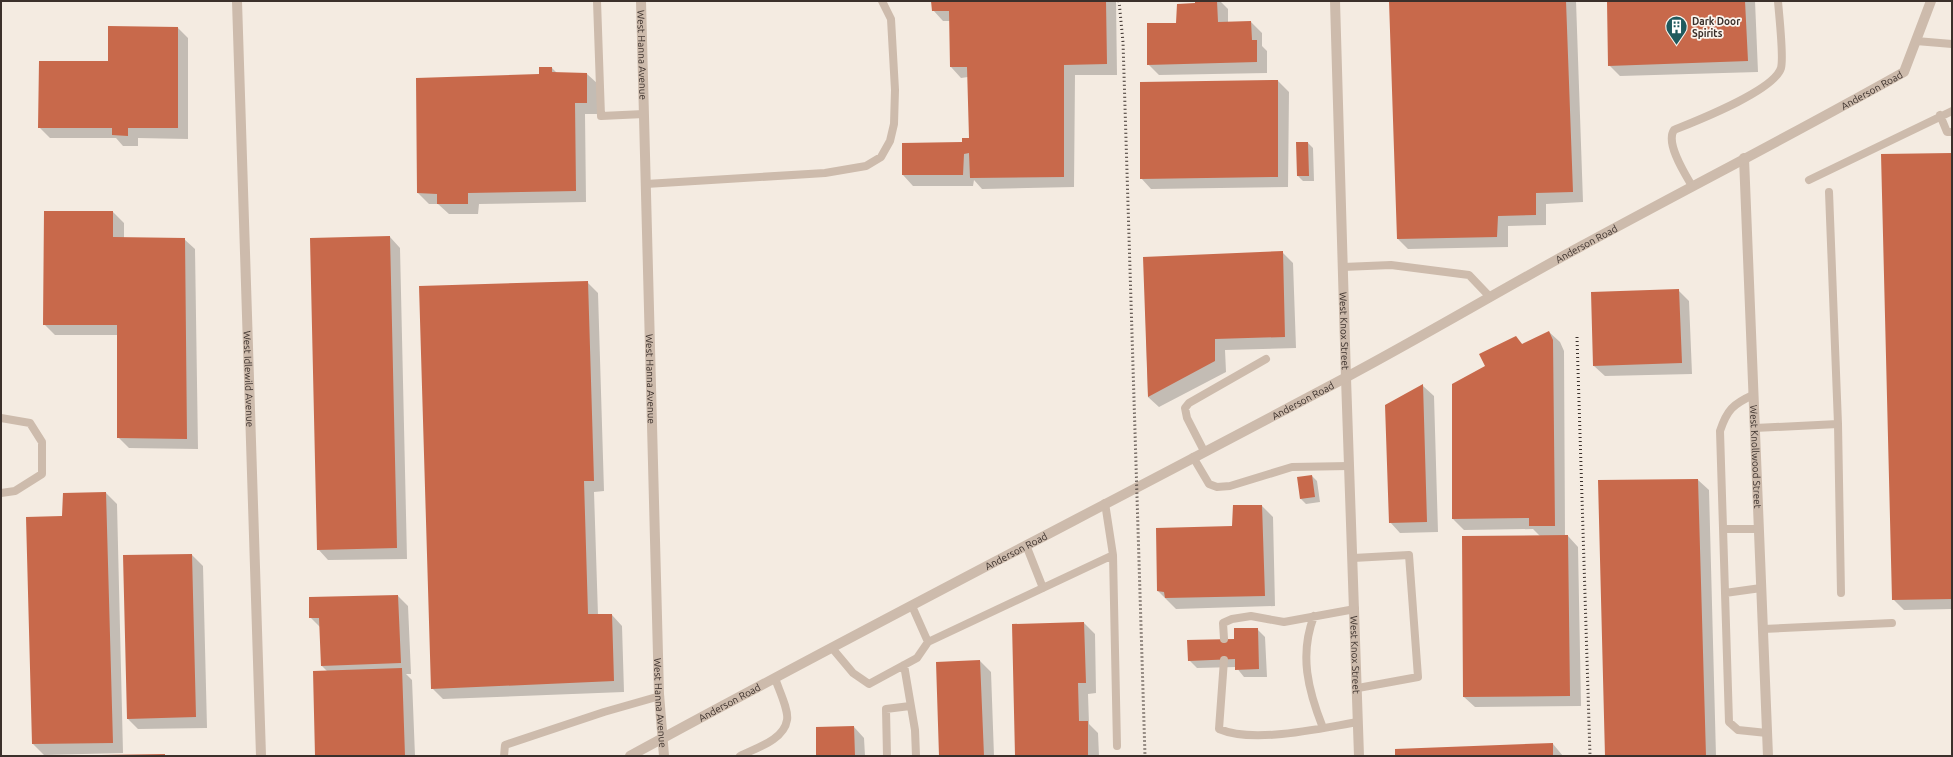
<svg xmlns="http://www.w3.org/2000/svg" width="1953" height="757" font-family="Ubuntu,sans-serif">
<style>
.shadow{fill:#0003}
.building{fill:#c8694b}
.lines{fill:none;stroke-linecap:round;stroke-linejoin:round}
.service{stroke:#cdbbac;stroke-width:8}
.minor{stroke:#cdbbac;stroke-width:10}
.tertiary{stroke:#cdbbac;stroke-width:10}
.rail{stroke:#3b302b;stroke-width:3;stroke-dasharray:1 3;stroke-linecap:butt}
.labels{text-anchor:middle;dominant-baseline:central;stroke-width:3.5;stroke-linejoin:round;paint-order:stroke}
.poi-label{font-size:10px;font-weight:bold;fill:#3b302b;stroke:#fbf5ee;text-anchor:start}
.street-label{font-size:10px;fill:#3b302b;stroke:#fbf5ee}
</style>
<rect width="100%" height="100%" fill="#f4ebe1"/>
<path class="shadow" d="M932 1H1116L1117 75H1075L1074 187 982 189 974 180 973 186H913L903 175 970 139 968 77 961 78 951 67 950 21H943L933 10Z
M1196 1H1220L1228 9V23L1251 22 1262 33V46L1267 51V73L1159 75 1148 64 1177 24 1196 4Z
M1390 1H1576L1583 202 1546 204V225L1508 226V247L1408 249 1398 239Z
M1608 1H1755L1758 72 1620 76 1609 65Z
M178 28 188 38V139L138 138V146H123L116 138H50L39 127 109 62Z
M552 68 557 73 587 74 598 84V114H585L586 202 479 204 478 214H449L438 204H429L418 193 540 75Z
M1278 81 1289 92 1288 187 1151 189 1141 178Z
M1308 143 1313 148 1314 181H1303L1298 176Z
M1952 154V609L1904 610 1893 599Z
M45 212H113L124 223V238L184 239 195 249 198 449 129 448 118 437V335H55L44 324Z
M390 237 400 248 407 559 328 560 318 549Z
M1282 252 1293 263 1296 348 1225 350 1226 372 1159 407 1148 397 1144 258Z
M587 282 598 293 604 491 594 492 598 615H612L622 626 624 692 443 699 432 688Z
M1678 290 1689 301 1692 374 1605 376 1594 366Z
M1549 332 1560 342 1564 351 1565 536H1568L1578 547 1581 706 1475 707 1464 697 1540 536 1533 529 1464 530 1453 519 1486 367 1515 337 1523 345Z
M1423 386 1434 396 1438 532 1400 533 1390 522 1386 406Z
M1312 476 1317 481 1320 502 1306 504 1301 499 1298 478Z
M1698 480 1709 490 1716 756H1606Z
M106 493 117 504 123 753 44 755 33 744 63 517 64 494Z
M1262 506 1273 517 1275 606 1176 609 1158 591Z
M192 555 203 566 207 728 138 729 128 719Z
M398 596 408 606 411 674H406L412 680 415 756H316L327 671 322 666 321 628 310 617Z
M1084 623 1095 634 1096 693 1088 694 1089 724 1098 733 1099 756H1016Z
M1257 629 1265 637 1267 677H1244L1236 667 1197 668 1189 660Z
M980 661 991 672 994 756H940Z
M854 727 864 738 865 756H817Z
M1553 744 1563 756H1396Z"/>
<path class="building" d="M931 1H1106L1107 64 1064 65V177L970 178 969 153 964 154 963 175H902V143L962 142V138H969L967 67H950L949 11H932Z
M1195 1H1217L1218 22 1251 21 1252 40H1257V62L1147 65V23H1176L1177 4 1195 3Z
M1389 1H1566L1573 192 1536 193V215L1498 216 1497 237 1397 239Z
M1607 1H1745L1748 61 1608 66Z
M108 26 178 27V128H128V136L112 135V128H38L39 61H108Z
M539 67H552V72L587 73V103H575L576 191 468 193V204H437V194L417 193 416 78 539 74Z
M1278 80V177L1140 179V82Z
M1296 142H1308L1309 176H1297Z
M1952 153V599L1892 600 1881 154Z
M44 211H113V237L185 238 187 439 117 438V325H43Z
M390 236 397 548 317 550 310 238Z
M1283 251 1285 337 1215 339V361L1148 397 1143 257Z
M588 281 594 481H584L588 614H612L614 681 431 689 419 286Z
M1679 289 1682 363 1593 366 1591 292Z
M1549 331 1553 340 1555 526H1529V518L1452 519V384L1485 366 1479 354 1516 336 1522 344Z
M1423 384 1427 522 1389 523 1385 405Z
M1312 475 1315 497 1300 499 1297 477Z
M1698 479 1706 756H1605L1598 480Z
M106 492 113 743 32 744 26 517 62 516 63 493Z
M1233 505H1262L1265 596 1165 598 1164 592 1157 591 1156 528 1232 526Z
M1568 535 1570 696 1463 697 1462 536Z
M192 554 196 717 127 719 123 555Z
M398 595 401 663 321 666 319 618H309V597Z
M1084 622 1086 683H1078L1079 721H1088V756H1015L1012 624Z
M1234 628H1258L1259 669 1235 670V659L1188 661 1187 640 1234 639Z
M980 660 984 756H939L936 662Z
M402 668 405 756H315L313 671Z
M854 726 855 756H816V727Z
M1553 743V756H1395V749Z
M165 754V756H101V755Z"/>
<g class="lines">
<path class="service" d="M597 1 601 116 644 114
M1916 41 1952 44
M1940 115 1947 132H1952
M1809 180 1952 111
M646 184 825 173 866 166 881 157 890 141 894 124 895 90 891 19 882 1
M1692 186C1685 174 1665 143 1674 130 1696 121 1774 91 1781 68 1784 57 1779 15 1778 1
M1829 192 1838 424
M1343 267 1391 265 1469 275 1490 297
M1753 395C1733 404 1727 410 1720 431L1729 722 1738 730 1767 733
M1 418 30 423 42 442V474L15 491 1 493
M1755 428 1838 424 1841 593
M1204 451 1187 418 1185 408 1189 403 1266 359
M1193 457 1209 484 1217 487 1230 486 1292 467 1349 466
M1723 529H1759
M1026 545 1043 588
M1113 555 1117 746
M1353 558 1409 555 1418 677 1358 688
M1725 593 1761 588
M912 606 928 642
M1314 616C1299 655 1308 690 1323 728
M1763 629 1892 623
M1224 639 1223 623 1232 619 1251 616 1284 622 1355 609
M832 648 853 673 869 684 917 658 928 642 1113 555 1105 503
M1224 660 1219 729C1254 744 1321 728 1358 722
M904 665 915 730 916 756
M504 756 505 745 604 712 660 696
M740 756C756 748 784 740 787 720 789 710 778 688 775 678
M887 756 886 709 910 706"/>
<g class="minor">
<path id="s1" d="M237 1 261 756"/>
<path id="s2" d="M641 1 659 694 664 756"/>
<path id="s3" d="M1335 1 1346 378 1359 756"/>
<path id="s4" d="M1744 158 1768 756"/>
</g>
<path class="tertiary" id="s5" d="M630 756C866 627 1106 505 1343 379 1422 337 1499 291 1578 248 1686 189 1796 133 1904 72L1931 1"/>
<path class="rail" d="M1119 1 1123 42 1145 756
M1577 337 1590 756"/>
</g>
<defs>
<symbol id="building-pin" viewBox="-11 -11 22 30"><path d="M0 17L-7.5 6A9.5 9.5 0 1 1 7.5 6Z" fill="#1f5a5e" stroke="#fbf5ee"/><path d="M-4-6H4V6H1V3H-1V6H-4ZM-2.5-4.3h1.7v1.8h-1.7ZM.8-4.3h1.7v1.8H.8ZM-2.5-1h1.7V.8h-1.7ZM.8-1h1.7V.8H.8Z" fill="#fff"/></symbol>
</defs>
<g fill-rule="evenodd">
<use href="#building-pin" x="1664" y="14" width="25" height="34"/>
</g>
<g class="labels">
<g class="poi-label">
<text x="1692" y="21">Dark Door<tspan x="1692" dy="12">Spirits</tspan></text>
</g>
<g class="street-label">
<text stroke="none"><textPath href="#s2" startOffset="54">West Hanna Avenue</textPath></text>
<text stroke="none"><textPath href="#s5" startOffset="1409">Anderson Road</textPath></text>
<text stroke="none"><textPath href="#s5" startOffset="1085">Anderson Road</textPath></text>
<text stroke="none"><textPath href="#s3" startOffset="330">West Knox Street</textPath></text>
<text stroke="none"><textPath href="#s1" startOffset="378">West Idlewild Avenue</textPath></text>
<text stroke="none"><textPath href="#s2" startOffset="378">West Hanna Avenue</textPath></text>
<text stroke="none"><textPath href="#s5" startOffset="761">Anderson Road</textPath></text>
<text stroke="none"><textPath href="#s4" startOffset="299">West Knollwood Street</textPath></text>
<text stroke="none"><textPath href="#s5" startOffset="437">Anderson Road</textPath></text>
<text stroke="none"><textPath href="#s3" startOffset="654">West Knox Street</textPath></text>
<text stroke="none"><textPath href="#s2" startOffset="702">West Hanna Avenue</textPath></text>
<text stroke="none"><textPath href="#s5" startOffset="113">Anderson Road</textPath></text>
</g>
</g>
<rect width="1953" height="757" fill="none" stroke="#3b302b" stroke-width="4"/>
</svg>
